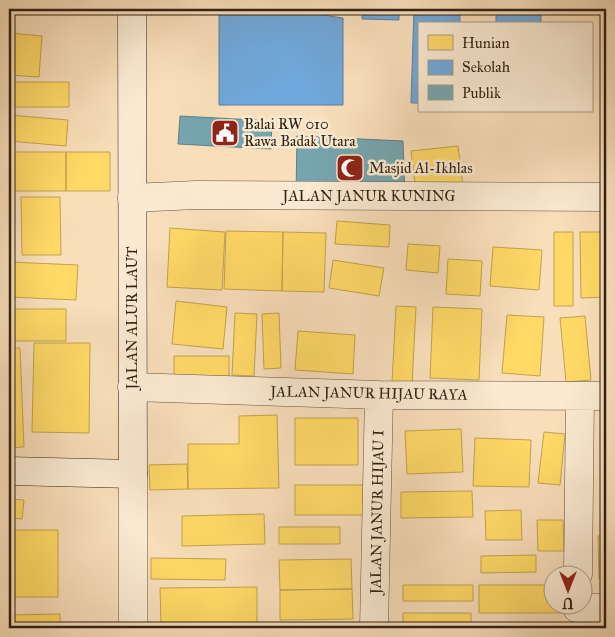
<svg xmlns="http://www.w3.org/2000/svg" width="615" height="637" font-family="'IM FELL Great Primer',serif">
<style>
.homes{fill:#ffd966;stroke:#c1a24d}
.schools{fill:#6fa8dc;stroke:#5c80a0}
.public{fill:#76a5af;stroke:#617e80}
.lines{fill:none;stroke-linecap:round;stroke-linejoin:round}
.street-casing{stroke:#63513e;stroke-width:29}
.secondary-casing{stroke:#312214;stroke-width:29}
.street{stroke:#faead2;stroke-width:28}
.secondary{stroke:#faead2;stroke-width:28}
.labels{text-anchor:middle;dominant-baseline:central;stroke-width:5;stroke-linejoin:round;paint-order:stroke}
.poi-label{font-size:15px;fill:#312214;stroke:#faead2;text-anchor:start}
.street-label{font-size:15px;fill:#312214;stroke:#faead2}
</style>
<rect width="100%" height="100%" fill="#f8deba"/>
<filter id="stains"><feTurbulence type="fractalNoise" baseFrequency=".004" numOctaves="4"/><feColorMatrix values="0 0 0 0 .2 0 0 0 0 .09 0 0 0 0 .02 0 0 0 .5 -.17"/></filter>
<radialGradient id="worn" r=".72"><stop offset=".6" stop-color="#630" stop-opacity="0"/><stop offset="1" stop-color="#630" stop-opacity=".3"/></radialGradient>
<path class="homes" d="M9 33 42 36 39 77 9 75Z
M9 82H69V107H9Z
M9 115 68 120 66 146 9 141Z
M458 146 463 186 416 192 411 151Z
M9 152H66V191H9Z
M66 152H110V191H66Z
M21 197H60L61 255H22Z
M337 221 390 225 389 247 335 244Z
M170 228 225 232 222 290 167 287Z
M226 231 283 232 282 291 224 289Z
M283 232 326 233 324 292 282 291Z
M554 232H573V306H554Z
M580 232H606V297L581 298Z
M408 244 440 246 438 273 406 270Z
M493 247 542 250 539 290 490 286Z
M448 259 482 261 480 296 446 294Z
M333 260 384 268 379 296 329 288Z
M9 262 78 265 76 300 9 297Z
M176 301 227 307 223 349 172 344Z
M396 306 416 307 412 384 392 383Z
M433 307 482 309 479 380 430 378Z
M9 309H66V341H9Z
M235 313 257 314 254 376 232 375Z
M279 313 281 368 264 369 262 314Z
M507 315 544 317 540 376 502 373Z
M601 315H606V364Z
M585 316 591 380 566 382 560 318Z
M298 331 355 335 353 374 295 370Z
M34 343H90L89 433 32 432Z
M9 348H20L24 447 9 448Z
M174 356H229V383H174Z
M277 415 279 488 188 489V444H239V416Z
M295 418H358V465H295Z
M461 429 463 472 407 474 405 431Z
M544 432 565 434 560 485 538 483Z
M475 438 531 440 529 487 473 486Z
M187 464 188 489 150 490 149 465Z
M295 485H367V515H295Z
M472 491 473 517 401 518V492Z
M9 499 24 500 22 519 9 518Z
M521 510 522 540H486L485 511Z
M264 514 265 544 182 546V516Z
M537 520H563L564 551H538Z
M279 527H340V544H279Z
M9 530H58V597H9Z
M598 536H606V579H599Z
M536 555V572L481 573V556Z
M151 558 226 559 225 580 151 579Z
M351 559 352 589 280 590 279 560Z
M403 585H473V601H403Z
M479 585H552V604H561V613H479Z
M257 587V623L161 625 160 588Z
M352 589 353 619 280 620V590Z
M403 613H471V628H403Z
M60 614V628H82H9V615Z
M297 623V628H261V624Z
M350 623V628H302V624Z"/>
<path class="schools" d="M219 9H283L343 18V105H219Z
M362 9H399V20L362 19Z
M414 9H460V24H419V103H411Z
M496 9H541V24H496Z"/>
<path class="public" d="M180 116 272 121 271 149 178 144Z
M297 136 403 141 405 195H296Z"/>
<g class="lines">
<defs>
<path id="street" d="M132 198 196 195 606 197
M132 387 379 395 606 396
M133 474V628
M578 574 580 396
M577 608H606
M374 628 379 395"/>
<path id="secondary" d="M9 471 133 474 132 9"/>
</defs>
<use href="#street" class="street-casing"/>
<use href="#secondary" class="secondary-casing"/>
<use href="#street" class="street"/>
<use href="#secondary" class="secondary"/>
</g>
<defs>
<symbol id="civic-square" viewBox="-11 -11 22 22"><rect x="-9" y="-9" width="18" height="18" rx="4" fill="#8f2418" stroke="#faead2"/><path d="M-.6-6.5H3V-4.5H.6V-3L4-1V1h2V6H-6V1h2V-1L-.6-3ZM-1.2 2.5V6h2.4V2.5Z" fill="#fff"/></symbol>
<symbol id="mosque-square" viewBox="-11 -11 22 22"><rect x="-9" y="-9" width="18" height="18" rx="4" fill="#8f2418" stroke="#faead2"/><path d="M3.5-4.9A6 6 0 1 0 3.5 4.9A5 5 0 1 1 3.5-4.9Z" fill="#fff"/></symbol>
</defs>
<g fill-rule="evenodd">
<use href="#civic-square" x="209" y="117" width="32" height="32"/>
<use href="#mosque-square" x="334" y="152" width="32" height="32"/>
</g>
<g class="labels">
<g class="poi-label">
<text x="244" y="124">Balai RW 010<tspan x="244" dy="17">Rawa Badak Utara</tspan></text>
<text x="369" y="168">Masjid Al-Ikhlas</text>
</g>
<g class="street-label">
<text x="369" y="196">JALAN JANUR KUNING</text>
<text transform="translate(132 318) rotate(-90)">JALAN ALUR LAUT</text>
<text transform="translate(369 393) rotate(1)">JALAN JANUR HIJAU RAYA</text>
<text transform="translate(377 512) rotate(-89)">JALAN JANUR HIJAU I</text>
</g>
</g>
<rect width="615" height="637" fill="none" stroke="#f8deba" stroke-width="30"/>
<rect x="10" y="10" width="595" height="617" fill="none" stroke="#312214" stroke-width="2.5"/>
<rect x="15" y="15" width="585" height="607" fill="none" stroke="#312214"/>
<rect x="418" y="22" width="175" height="90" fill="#faead2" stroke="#aa9a86"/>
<rect x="428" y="35" width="25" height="15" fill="#ffd966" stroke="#aa9a86"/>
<text x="462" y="48" font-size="15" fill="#312214">Hunian</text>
<rect x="428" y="60" width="25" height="15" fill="#6fa8dc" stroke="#aa9a86"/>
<text x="462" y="72" font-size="15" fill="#312214">Sekolah</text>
<rect x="428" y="85" width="25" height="15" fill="#76a5af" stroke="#aa9a86"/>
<text x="462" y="98" font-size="15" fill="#312214">Publik</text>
<g transform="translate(568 590) rotate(180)"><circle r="24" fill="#faead2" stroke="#aa9a86"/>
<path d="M0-4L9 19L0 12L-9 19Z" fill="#8f2418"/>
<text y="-8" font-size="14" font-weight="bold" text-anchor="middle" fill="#312214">U</text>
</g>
<rect width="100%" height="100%" filter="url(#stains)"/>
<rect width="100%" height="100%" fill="url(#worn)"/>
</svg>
